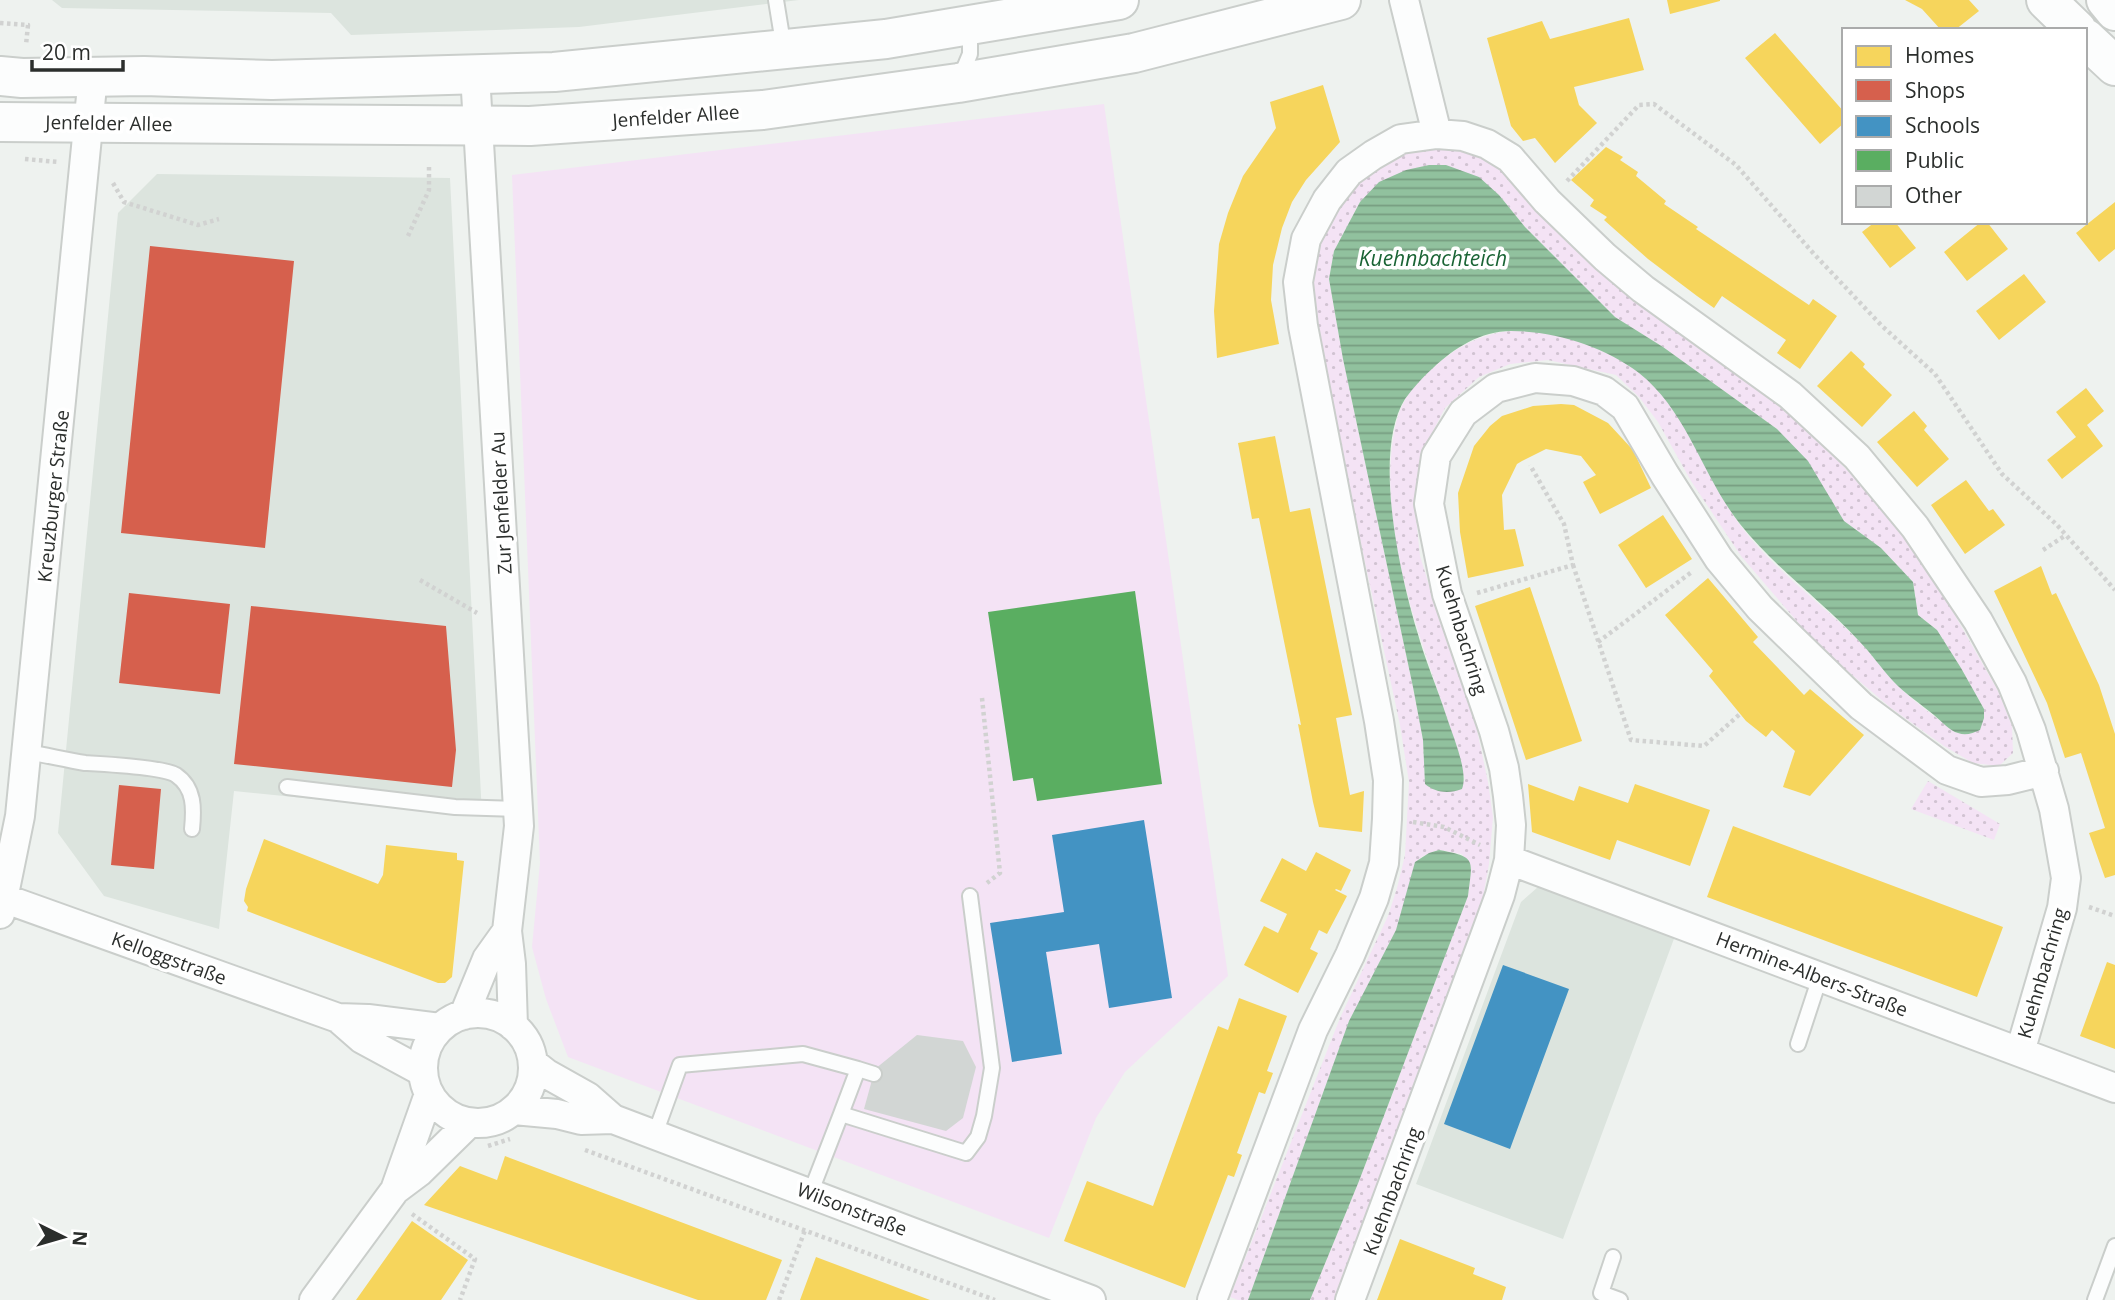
<svg xmlns="http://www.w3.org/2000/svg" width="2115" height="1300" font-family="'Open Sans',sans-serif">
<style>
.built{fill:#dce4de}
.grass{fill:#f4e3f5}
.park{fill:url(#park-dots);fill-rule:evenodd}
.water{fill:url(#water-rules)}
.homes{fill:#f6d55c}
.shops{fill:#d6604d}
.schools{fill:#4393c3}
.public{fill:#5aae61}
.building{fill:#d2d6d4}
.lines{fill:none;stroke-linecap:round;stroke-linejoin:round}
.lane-casing{stroke:#cacecb;stroke-width:18}
.street-casing{stroke:#cacecb;stroke-width:32}
.secondary-casing{stroke:#cacecb;stroke-width:42}
.path{stroke:#d1d2d1;stroke-width:4.5;stroke-dasharray:3.5 3.5;stroke-linecap:butt}
.lane{stroke:#fcfdfd;stroke-width:14}
.street{stroke:#fcfdfd;stroke-width:28}
.secondary{stroke:#fcfdfd;stroke-width:38}
.labels{text-anchor:middle;dominant-baseline:central;stroke-width:7;stroke-linejoin:round;paint-order:stroke}
.street-label{font-size:19px;fill:#2b2e2c;stroke:#fff}
.water-label{font-size:21px;font-style:italic;fill:#1a6435;stroke:#fff}
</style>
<defs>
<pattern id="park-dots" width="8" height="8" patternUnits="userSpaceOnUse" patternTransform="scale(1.75)"><rect width="8" height="8" fill="#f4e3f5"/><path d="M2 2h.1M6 6h.1" fill="none" stroke="#d1c3d2" stroke-width="1.8" stroke-linecap="round"/></pattern>
<pattern id="water-rules" width="6" height="5" patternUnits="userSpaceOnUse" patternTransform="scale(1.75)"><rect width="6" height="5" fill="#91c19e"/><path d="M0 2.5h6" fill="none" stroke="#779d81"/></pattern>
</defs>
<rect width="100%" height="100%" fill="#eef2ef"/>
<path class="built" d="M52 0H799L579 27 351 35 331 13 62 8Z
M157 174 450 178 482 816 234 791 219 929 104 896 58 833 118 213Z
M1538 887 1675 936 1563 1239 1416 1184 1521 902Z"/>
<path class="grass" d="M1104 104 1228 976 1125 1072 1096 1118 1049 1238 568 1057 546 999 532 947 540 863 512 175Z"/>
<path class="park" d="M1425 145 1467 149 1490 160 1584 256 1619 289 1706 353 1751 383 1810 432 1868 492 1909 542 1941 591 1998 691 2012 726 2013 753 1999 766 1973 763 1944 746 1891 708 1818 646 1741 556 1691 481 1658 422 1639 397 1616 375 1548 360 1510 364 1479 377 1445 408 1422 452 1417 477 1415 508 1420 556 1444 634 1475 721 1488 782 1493 817 1489 864 1482 902 1335 1300H1310L1359 1181 1468 896 1471 867 1462 854 1439 850 1421 857 1396 930 1349 1022 1248 1300H1238L1230 1297 1340 1018 1388 916 1397 888 1405 855 1409 782 1400 725 1316 334C1314 313 1311 290 1314 269 1322 204 1366 167 1425 145ZM1499 195 1525 227 1615 317 1663 347 1777 429 1844 521 1881 548 1913 582 1918 615 1937 630 1961 668 1984 709 1956 733C1936 717 1912 701 1894 682 1881 668 1870 652 1856 638 1817 600 1769 566 1737 521 1707 477 1688 417 1648 380 1613 349 1540 321 1493 334 1470 340 1452 351 1434 367 1423 376 1410 389 1404 402 1395 419 1393 438 1391 457 1383 570 1439 674 1465 781L1425 784 1423 740 1413 687 1343 359 1329 279 1334 251 1360 202Z
M1928 781 2000 824 1994 840 1911 809Z"/>
<path class="water" d="M1429 165H1446L1479 177 1499 195 1525 227 1615 317 1663 347 1777 429 1808 461 1844 521 1881 548 1913 582 1918 615 1937 630 1961 668 1984 709V718L1980 730C1973 733 1966 736 1958 733 1950 731 1941 721 1934 715 1921 704 1905 694 1893 681 1881 668 1871 653 1859 641 1821 600 1775 568 1740 524 1702 476 1688 412 1639 373 1604 346 1555 331 1511 331 1481 331 1454 348 1433 368 1423 377 1413 388 1405 399 1372 452 1400 574 1417 631 1425 660 1437 687 1446 715 1452 734 1469 772 1462 789 1449 794 1436 793 1425 784L1423 740 1413 687 1343 359 1329 279 1334 251 1360 202 1379 182 1406 170Z
M1439 850C1478 857 1472 860 1468 896L1359 1181 1310 1300H1248L1349 1021 1396 930 1415 862 1429 853Z"/>
<path class="homes" d="M1667 0H1720V1L1670 14Z
M1905 0H1969L1979 11 1955 30H1941L1922 9Z
M1629 18 1644 70 1574 87 1579 105 1597 123 1555 163 1535 138 1523 141 1511 126 1487 38 1542 21 1550 39Z
M1775 33 1844 112V123L1820 144 1745 58Z
M1323 85 1340 142 1306 180 1292 202 1282 228 1273 265 1271 300 1279 344 1217 358 1214 311 1219 244 1228 213 1243 176 1276 128 1270 102Z
M1606 147 1623 157 1620 160 1638 172 1636 176 1666 201 1664 204 1698 227 1696 229 1809 305 1813 299 1837 316 1800 369 1777 353 1786 340 1722 296 1714 308 1697 296 1648 259 1604 220 1607 217 1590 206 1594 200 1571 180Z
M2115 202V249L2099 262 2076 233Z
M1875 222H1895L1916 248 1890 268 1862 232Z
M1981 222H1987L2008 249 1967 281 1944 252Z
M2024 274 2046 302 1999 340 1976 311Z
M1851 351 1865 364 1863 367 1892 395 1862 427 1817 386Z
M2086 388 2104 411 2087 425 2103 446 2062 479 2047 460 2076 437 2056 412Z
M1561 404 1574 405 1608 423 1633 450 1651 488 1600 514 1583 482 1596 475 1581 456 1546 449 1522 461 1517 464 1502 495 1504 530 1515 529 1524 566 1468 578 1460 532 1458 493 1474 446 1490 426 1502 416 1533 406Z
M1914 411 1927 426 1924 430 1949 459 1917 487 1877 442Z
M1275 436 1290 512 1310 508 1352 715 1336 718 1350 795 1364 791 1362 832 1319 827 1313 802 1298 724 1301 725 1259 518 1252 519 1238 443Z
M1966 480 1989 511 1993 509 2005 525 1965 554 1931 505Z
M1663 515 1692 559 1646 588 1618 545Z
M2041 566 2052 595 2056 593 2099 685 2115 734V875L2105 878 2089 833 2105 828 2081 753 2065 758 2047 703 1994 591Z
M1708 578 1758 637 1753 642 1804 695 1810 689 1864 735 1810 796 1783 787 1795 751 1772 730 1766 737 1746 721 1709 676 1713 671 1665 615Z
M1530 587 1582 741 1526 760 1475 606Z
M1528 784 1574 801 1579 786 1628 803 1635 784 1710 810 1690 866 1617 840 1610 860 1532 832Z
M1733 826 2003 927 1977 997 1707 897Z
M264 839 378 884 383 875 386 845 457 853V860L464 861 452 977 445 983H438L247 911 248 907 244 901 246 889Z
M1316 852 1351 870 1341 891 1336 889 1335 890 1347 896 1327 934 1319 930 1310 949 1318 953 1298 993 1244 965 1264 926 1278 933 1287 914 1260 901 1282 858 1306 871Z
M2107 962 2115 965V1049L2080 1036Z
M1239 998 1287 1016 1267 1071 1273 1073 1265 1094 1259 1092 1237 1153 1242 1155 1234 1177 1228 1175 1185 1288 1064 1241 1087 1181 1153 1206 1218 1026 1228 1030Z
M505 1156 782 1260 766 1300H698L424 1205 460 1166 497 1180Z
M412 1221 468 1260 441 1300H356Z
M1400 1239 1475 1268 1473 1274 1506 1287 1502 1300H1377Z
M816 1257 930 1300H800Z"/>
<path class="shops" d="M150 246 294 261 265 548 121 533Z
M129 593 230 604 220 694 119 683Z
M251 606 446 626 456 750 452 787 234 764Z
M119 785 161 789 154 869 111 865Z"/>
<path class="schools" d="M1144 820 1172 998 1109 1008 1099 944 1046 952 1062 1054 1012 1062 990 923 1064 912 1052 835Z
M1503 965 1569 989 1510 1149 1444 1124Z"/>
<path class="public" d="M1135 591 1162 784 1037 801 1033 778 1013 781 988 612Z"/>
<path class="building" d="M917 1035 963 1041 976 1067 963 1118 946 1131 864 1109 875 1069Z"/>
<g class="lines">
<defs>
<path id="lane" d="M776 0 784 49
M960 78 970 54V28
M27 752C46 755 66 760 85 763 103 764 163 767 176 775 195 788 194 809 192 829
M287 787 455 807 518 809
M1798 1044 1820 977
M841 1114 858 1069 874 1074
M655 1134 680 1065 803 1054 858 1069
M810 1194 841 1114 966 1153 978 1137 984 1116 992 1068 970 896
M1613 1257 1601 1293 1620 1300
M2095 1300 2115 1246"/>
<path id="street" d="M1404 0 1437 134
M475 74 519 826 507 931 511 964 513 1026
M1509 860 2115 1088
M0 897 338 1018 368 1019 440 1028
M0 914 20 816 93 76
M423 1068a55 55 0 1 1 110 0a55 55 0 1 1-110 0Z
M464 1015 487 959 507 931
M338 1018 362 1039 423 1072
M533 1063 547 1074 588 1097 613 1119 1091 1300
M514 1110 557 1114 581 1120 613 1119
M395 1190 429 1094
M314 1300 395 1190 419 1172 469 1123
M1212 1300 1313 1030 1350 955 1374 898 1384 863 1387 819 1388 780 1379 721 1303 326 1298 282 1306 239 1327 200 1349 172 1373 155 1401 139 1437 134 1463 136 1487 144 1510 158 1547 201 1605 257 1643 289 1790 395 1857 457 1915 527 1978 621 2012 683 2031 730 2054 809 2066 878 2062 908 2020 1052
M1350 1300 1485 936 1500 895 1509 860 1511 825 1508 796 1504 768 1494 731 1447 594 1429 504 1436 456 1463 413 1496 388 1535 378 1573 381 1604 391 1625 407 1665 475 1719 559 1760 608 1861 706 1947 770 1981 782 2008 780 2044 771"/>
<path id="secondary" d="M2046 0 2077 30
M2106 0 2115 11
M2085 38 2115 66
M0 76 22 78 144 76 272 80 554 72 886 39 1119 0
M0 122 530 126 763 110 958 83 1134 53 1341 0"/>
</defs>
<use href="#lane" class="lane-casing"/>
<use href="#street" class="street-casing"/>
<use href="#secondary" class="secondary-casing"/>
<path class="path" d="M0 23 28 25 26 45
M25 159 58 162
M1567 181 1639 105 1654 104 1736 165 1814 254 1882 326 1935 374 2002 474 2057 525 2115 590
M113 183 124 202 198 225 219 219
M408 236 429 190V166
M2043 550 2066 535
M1573 565 1631 740 1704 746 1740 714
M420 580 477 613
M1477 593 1573 565 1564 524 1530 465
M1598 642 1693 571
M982 698 1000 873 987 883
M1413 822 1444 827 1480 845
M2089 907 2115 916
M488 1146 510 1139
M585 1150 995 1300
M412 1214 475 1259 460 1300
M779 1300 805 1230"/>
<use href="#lane" class="lane"/>
<use href="#street" class="street"/>
<use href="#secondary" class="secondary"/>
</g>
<g class="labels">
<g class="street-label">
<text transform="translate(676 116) rotate(-4)">Jenfelder Allee</text>
<text transform="translate(109 123) rotate(1)">Jenfelder Allee</text>
<text transform="translate(53 496) rotate(-84)">Kreuzburger Straße</text>
<text transform="translate(501 503) rotate(-93)">Zur Jenfelder Au</text>
<text transform="translate(1462 630) rotate(73)">Kuehnbachring</text>
<text transform="translate(169 958) rotate(20)">Kelloggstraße</text>
<text transform="translate(2042 973) rotate(-74)">Kuehnbachring</text>
<text transform="translate(1812 974) rotate(21)">Hermine-Albers-Straße</text>
<text transform="translate(1392 1191) rotate(-70)">Kuehnbachring</text>
<text transform="translate(852 1209) rotate(21)">Wilsonstraße</text>
</g>
<g class="water-label">
<text x="1433" y="258">Kuehnbachteich</text>
</g>
</g>
<rect x="1842" y="28" width="245" height="196" fill="#ffffff" stroke="#aaabab" stroke-width="2"/>
<rect x="1856" y="46" width="35" height="21" fill="#f6d55c" stroke="#aaabab" stroke-width="2"/>
<text x="1905" y="63" font-size="21" fill="#2b2e2c">Homes</text>
<rect x="1856" y="80" width="35" height="21" fill="#d6604d" stroke="#aaabab" stroke-width="2"/>
<text x="1905" y="98" font-size="21" fill="#2b2e2c">Shops</text>
<rect x="1856" y="116" width="35" height="21" fill="#4393c3" stroke="#aaabab" stroke-width="2"/>
<text x="1905" y="133" font-size="21" fill="#2b2e2c">Schools</text>
<rect x="1856" y="150" width="35" height="21" fill="#5aae61" stroke="#aaabab" stroke-width="2"/>
<text x="1905" y="168" font-size="21" fill="#2b2e2c">Public</text>
<rect x="1856" y="186" width="35" height="21" fill="#d2d6d4" stroke="#aaabab" stroke-width="2"/>
<text x="1905" y="203" font-size="21" fill="#2b2e2c">Other</text>
<g transform="translate(63 1237) rotate(95)" stroke="#ffffff" stroke-width="5" paint-order="stroke">
<path d="M0-5L12 26L0 18L-12 26Z" fill="#2b2e2c"/>
<text y="-10" font-size="19" font-weight="bold" text-anchor="middle" fill="#2b2e2c">N</text>
</g>
<path d="M32 60v10h91v-10" fill="none" stroke="#2b2e2c" stroke-width="3.5"/>
<text x="42" y="60" font-size="21" fill="#2b2e2c" stroke="#ffffff" stroke-width="5" paint-order="stroke">20 m</text>
</svg>
